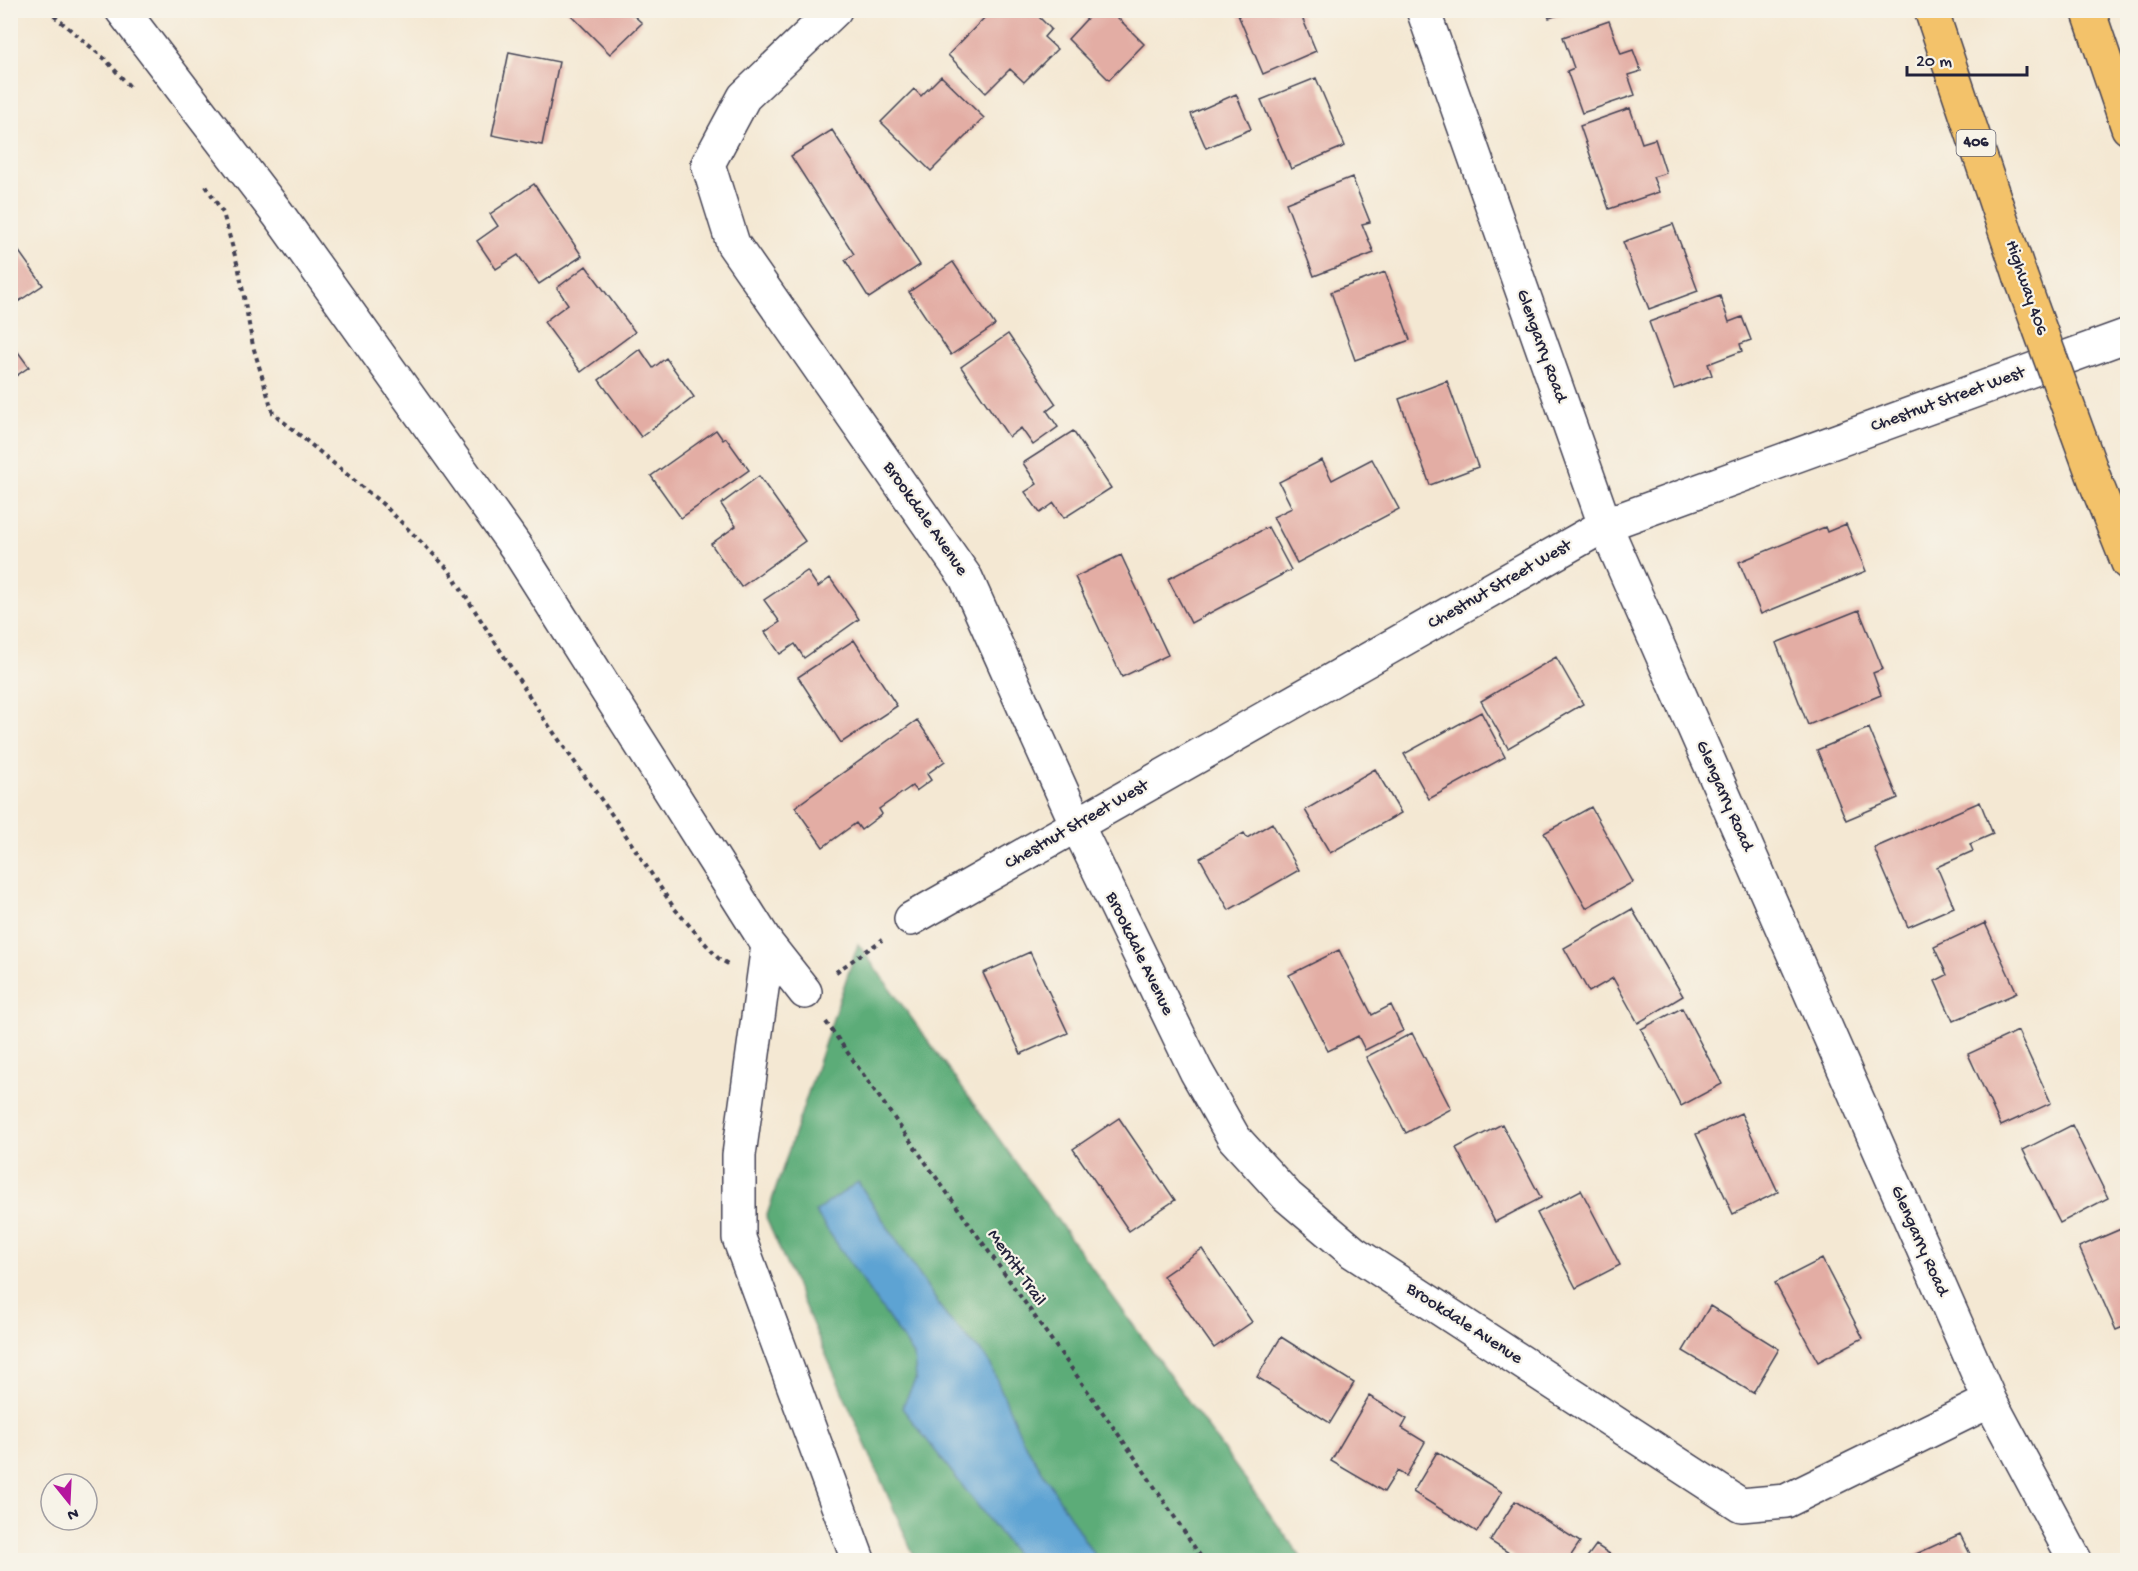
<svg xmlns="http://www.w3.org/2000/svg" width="2138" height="1571" font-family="'Gochi Hand',sans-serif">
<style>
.forest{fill:#5cac78;stroke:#3f675a;stroke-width:1.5}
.water{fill:#5da3d3;stroke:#406287;stroke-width:1.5}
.building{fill:#e3ada4}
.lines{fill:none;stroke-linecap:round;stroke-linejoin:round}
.minor-casing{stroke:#424052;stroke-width:36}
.highway-casing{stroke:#424052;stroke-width:36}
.path{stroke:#424052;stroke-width:4;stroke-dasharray:4.5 4.5;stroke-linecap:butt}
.minor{stroke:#fff;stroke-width:33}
.highway{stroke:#f3c26a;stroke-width:33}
.highway-bridge-casing{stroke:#424052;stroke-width:36;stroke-linecap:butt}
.highway-bridge{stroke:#f3c26a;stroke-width:33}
.labels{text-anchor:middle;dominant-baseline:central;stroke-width:4.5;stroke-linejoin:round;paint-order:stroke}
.shield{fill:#f7f3e8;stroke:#62616f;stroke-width:1.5}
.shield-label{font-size:16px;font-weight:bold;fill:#22223b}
.street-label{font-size:18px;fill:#22223b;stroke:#f7f3e8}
</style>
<rect width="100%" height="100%" fill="#f7f3e8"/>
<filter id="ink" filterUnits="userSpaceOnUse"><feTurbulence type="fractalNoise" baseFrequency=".0167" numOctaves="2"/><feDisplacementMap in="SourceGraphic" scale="12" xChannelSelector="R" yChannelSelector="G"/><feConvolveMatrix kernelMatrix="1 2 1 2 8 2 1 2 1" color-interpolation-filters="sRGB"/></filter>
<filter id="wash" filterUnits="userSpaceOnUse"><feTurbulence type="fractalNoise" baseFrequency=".008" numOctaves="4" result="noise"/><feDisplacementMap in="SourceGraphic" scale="24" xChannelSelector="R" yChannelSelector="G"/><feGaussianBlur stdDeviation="1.35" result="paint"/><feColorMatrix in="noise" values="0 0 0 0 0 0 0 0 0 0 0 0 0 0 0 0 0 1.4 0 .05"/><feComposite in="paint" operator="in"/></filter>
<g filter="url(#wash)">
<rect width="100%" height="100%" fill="#f4e8d3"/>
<path class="forest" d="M858 944 1303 1560H916L766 1218Z"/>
<path class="water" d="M858 1182 947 1317 988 1359 1022 1439 1097 1560H1020L902 1408 916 1378 914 1355 815 1212Z"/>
<g id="blocks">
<path class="building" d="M566 10H636L632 14 642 23 610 54Z
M992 10H1032L1051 29 1044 37 1057 49 1024 82 1010 69 986 93 948 55Z
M1095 10H1110L1144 44 1109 80 1068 39Z
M1236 10H1299L1316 51 1263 74Z
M1546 10H1571V11L1549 18Z
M1609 21 1621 54 1633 50 1641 71 1628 75 1635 95 1582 113 1567 71 1574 68 1563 37Z
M509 52 559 62 542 145 492 135Z
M941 76 984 118 931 171 881 122 914 89 921 96Z
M1316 78 1345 146 1291 169 1261 100Z
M1236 94 1251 129 1206 148 1191 114Z
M1630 108 1642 143 1655 139 1666 173 1653 177 1659 192 1609 209 1580 126Z
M832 130 920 265 869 298 845 260 854 254 791 156Z
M1352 177 1370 222 1362 224 1374 253 1314 276 1286 203Z
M534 184 582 256 539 284 518 255 496 269 477 241 498 226 490 214Z
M1673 224 1698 291 1649 309 1623 242Z
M10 239 43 285 10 307Z
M953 262 995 325 951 355 909 292Z
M586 266 635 332 581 372 544 322 568 304 557 288Z
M1385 272 1410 340 1355 360 1331 292Z
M1720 296 1729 322 1742 317 1751 340 1740 344 1742 351 1708 364 1712 375 1674 389 1649 322Z
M1008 334 1056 404 1047 411 1058 427 1033 445 1021 428 1009 437 961 367Z
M10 341 29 367 10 380Z
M640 349 653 368 666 358 694 397 641 437 599 380Z
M1447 381 1478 467 1430 485 1399 399Z
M716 430 723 440 726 438 749 470 681 518 651 476Z
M1073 431 1111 488 1064 518 1054 503 1040 513 1025 492 1037 484 1023 463Z
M1372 459 1399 509 1297 563 1273 517 1292 508 1279 482 1322 460 1332 480Z
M759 476 805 541 741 587 711 544 736 526 721 504Z
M1846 524 1866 571 1761 614 1739 562 1825 527 1827 532Z
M1268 527 1291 570 1191 623 1168 579Z
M1121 555 1168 655 1122 677 1075 577Z
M807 571 818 587 830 578 859 619 804 658 795 644 780 654 765 632 780 622 764 600Z
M1859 610 1883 669 1873 673 1881 695 1808 725 1776 643Z
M854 640 897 706 841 743 798 677Z
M1556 657 1583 704 1508 748 1481 701Z
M1481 712 1505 757 1429 799 1404 754Z
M917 720 945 761 927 774 931 780 916 791 912 786 879 809 882 814 861 830 856 823 823 847 795 807Z
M1869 728 1898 798 1846 820 1817 750Z
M1375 769 1401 813 1330 853 1305 810Z
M1980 802 1993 834 1970 844 1973 851 1937 867 1954 907 1908 927 1874 848Z
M1591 807 1633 882 1586 908 1544 833Z
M1272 823 1299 870 1229 910 1200 858 1244 833 1247 838Z
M1632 909 1683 996 1638 1023 1613 978 1589 992 1564 948Z
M1985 923 2017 993 1953 1021 1935 981 1947 975 1934 947Z
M1339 950 1372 1015 1391 1005 1403 1031 1365 1050 1358 1036 1328 1051 1289 975Z
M1030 952 1068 1033 1021 1054 983 973Z
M1682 1008 1722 1084 1681 1106 1641 1029Z
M2018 1031 2051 1103 2001 1126 1968 1054Z
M1412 1033 1451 1109 1406 1133 1366 1057Z
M1741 1113 1778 1192 1733 1214 1696 1134Z
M1119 1118 1175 1200 1129 1231 1073 1149Z
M1502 1124 1541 1198 1495 1222 1456 1148Z
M2072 1125 2108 1198 2060 1223 2023 1150Z
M1581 1190 1620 1265 1576 1288 1537 1213Z
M2128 1226V1325L2116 1330 2079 1247Z
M1202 1249 1252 1322 1214 1348 1163 1276Z
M1822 1259 1863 1338 1818 1362 1775 1283Z
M1710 1306 1779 1349 1753 1393 1683 1351Z
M1281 1337 1354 1383 1330 1423 1257 1377Z
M1369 1396 1407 1419 1402 1428 1425 1442 1406 1476 1397 1471 1384 1492 1331 1461Z
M1437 1452 1502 1492 1477 1532 1413 1492Z
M1515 1501 1580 1542 1568 1560H1520L1490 1541Z
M1960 1534 1973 1560H1903Z
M1596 1545 1619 1560H1585Z"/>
</g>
</g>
<g filter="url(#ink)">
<use href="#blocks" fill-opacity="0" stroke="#424052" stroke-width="1.5"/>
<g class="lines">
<defs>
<path id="minor" d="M122 10 278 214 516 547 768 945 805 992
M835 10 744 97 708 164 733 244 966 578 1077 825 1196 1071 1234 1138 1287 1196 1353 1252 1741 1505 1786 1501 1990 1401
M1423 10 1605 525 1990 1401 2075 1560
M911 919 1605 525 2128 335
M768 945 739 1155V1238L858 1560"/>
<path id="highway" d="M1931 10 2020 275
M2088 10 2128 128
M2096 483 2128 563"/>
</defs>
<use href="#minor" class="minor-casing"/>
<use href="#highway" class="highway-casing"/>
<path class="path" d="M47 10 105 59 131 88
M206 186 223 213 239 270 253 346 273 413 385 506 449 570 542 716 615 819 674 908 718 958 728 964
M836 972 882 940
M826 1022 1140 1465 1203 1560"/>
<use href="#minor" class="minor"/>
<use href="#highway" class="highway"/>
<defs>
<path id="highway-bridge" d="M2020 275 2096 483"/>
</defs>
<use href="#highway-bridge" class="highway-bridge-casing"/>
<use href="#highway-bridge" class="highway-bridge"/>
</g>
</g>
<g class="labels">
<rect class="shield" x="1956.5" y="130" width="39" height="26" rx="4.5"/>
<g class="shield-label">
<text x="1976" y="143">406</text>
</g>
<g class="street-label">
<text transform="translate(2026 288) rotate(71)">Highway 406</text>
<text transform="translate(1541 346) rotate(70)">Glengarry Road</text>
<text transform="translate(1948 400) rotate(-20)">Chestnut Street West</text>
<text transform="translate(925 519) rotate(55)">Brookdale Avenue</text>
<text transform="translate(1500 585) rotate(-30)">Chestnut Street West</text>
<text transform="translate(1724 796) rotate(66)">Glengarry Road</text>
<text transform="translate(1077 825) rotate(-30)">Chestnut Street West</text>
<text transform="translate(1139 954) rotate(64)">Brookdale Avenue</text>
<text transform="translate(1919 1241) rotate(66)">Glengarry Road</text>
<text transform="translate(1016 1268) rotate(55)">Merritt Trail</text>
<text transform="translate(1464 1324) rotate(33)">Brookdale Avenue</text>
</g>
</g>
<rect width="2138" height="1571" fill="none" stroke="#f7f3e8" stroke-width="36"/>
<g transform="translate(69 1502) rotate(162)"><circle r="28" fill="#f7f3e8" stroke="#a29fa3" stroke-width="1.5"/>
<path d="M0-4.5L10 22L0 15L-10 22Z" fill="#b5179e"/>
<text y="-9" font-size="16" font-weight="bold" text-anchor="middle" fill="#22223b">N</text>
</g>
<path d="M1907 66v9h120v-9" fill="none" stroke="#22223b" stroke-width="3"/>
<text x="1916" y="66" font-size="18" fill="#22223b" stroke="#f7f3e8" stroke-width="4.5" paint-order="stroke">20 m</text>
</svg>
